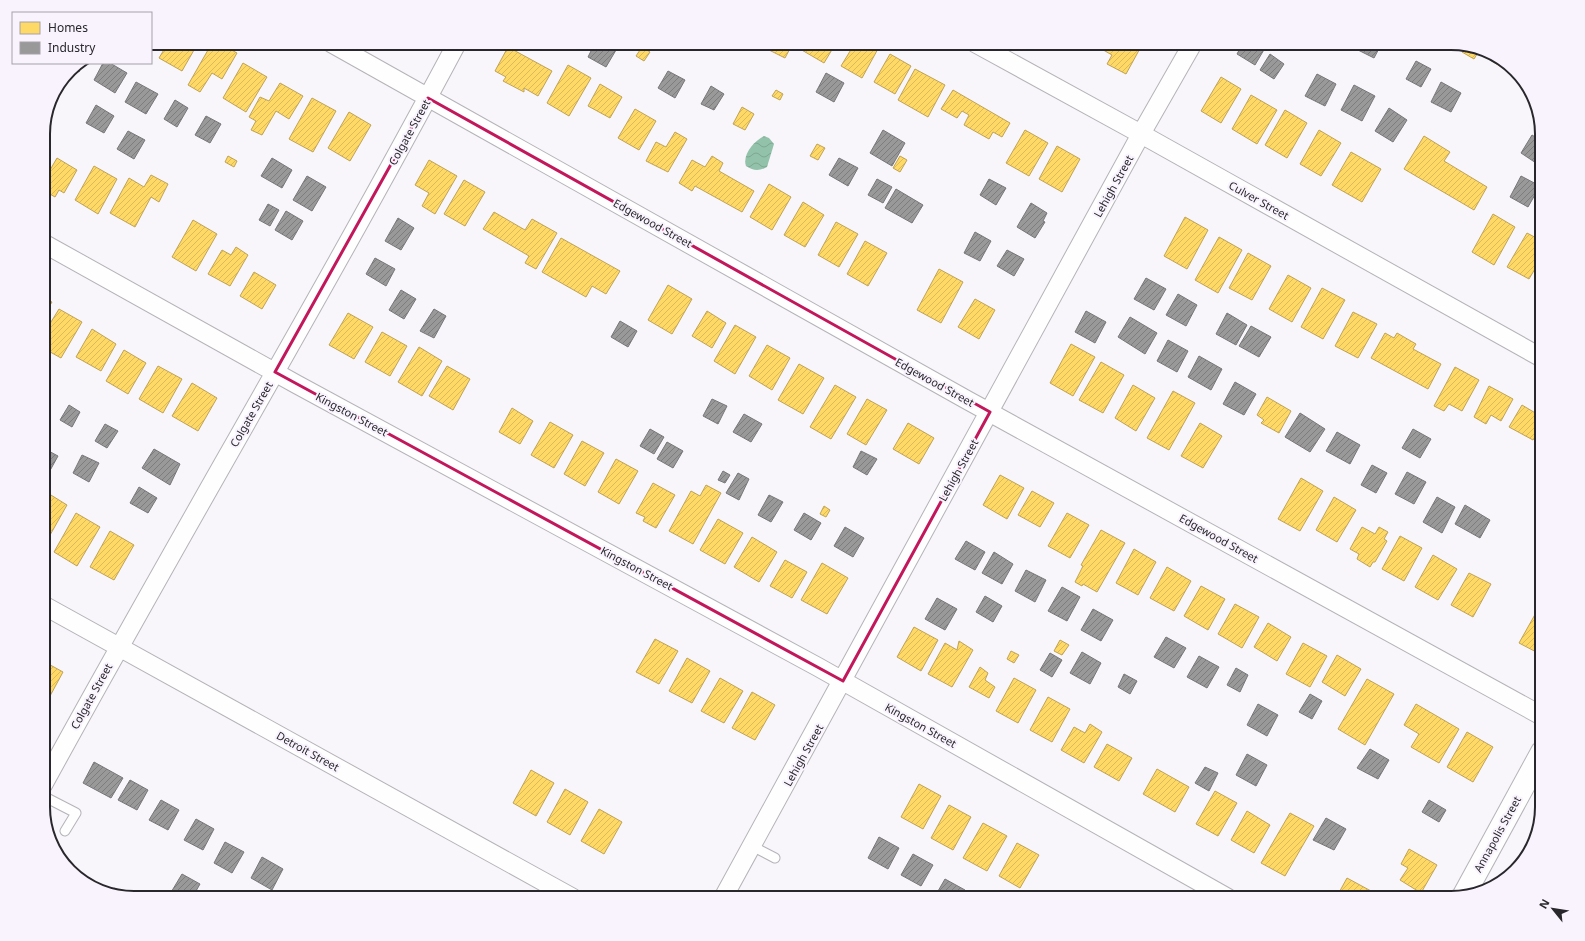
<svg xmlns="http://www.w3.org/2000/svg" width="1585" height="941" font-family="'Noto Sans',sans-serif">
<style>
.water{fill:url(#water-waves)}
.homes{fill:url(#homes-hatch);stroke:#bfa355}
.industry{fill:url(#industry-hatch);stroke:#777678}
.lines{fill:none;stroke-linecap:round;stroke-linejoin:round}
.service-casing{stroke:#b5b3b8;stroke-width:11}
.minor-casing{stroke:#b5b3b8;stroke-width:20}
.tertiary-casing{stroke:#b5b3b8;stroke-width:24}
.service{stroke:#fefefe;stroke-width:9}
.minor{stroke:#fefefe;stroke-width:18}
.tertiary{stroke:#fefefe;stroke-width:22}
.marked{fill:none;stroke:#c2185b;stroke-width:3;stroke-linejoin:round}
.labels{text-anchor:middle;dominant-baseline:central;stroke-width:4;stroke-linejoin:round;paint-order:stroke}
.street-label{font-size:11px;fill:#29262c;stroke:#f8f3fd}
.rim{fill:none;stroke:#29262c;stroke-width:2}
</style>
<defs>
<pattern id="water-waves" width="16" height="10" patternUnits="userSpaceOnUse"><rect width="16" height="10" fill="#92c3aa"/><path d="M0 5q4-4 8 0t8 0" fill="none" stroke="#7ea792"/></pattern>
<pattern id="homes-hatch" width="6" height="6" patternUnits="userSpaceOnUse"><rect width="6" height="6" fill="#ffd966"/><path d="M-1 1l2-2M0 6l6-6M5 7l2-2" fill="none" stroke="#dbba59"/></pattern>
<pattern id="industry-hatch" width="6" height="6" patternUnits="userSpaceOnUse"><rect width="6" height="6" fill="#999"/><path d="M-1 1l2-2M0 6l6-6M5 7l2-2" fill="none" stroke="#7d7d7d"/></pattern>
</defs>
<rect width="100%" height="100%" fill="#f8f5fb"/>
<path class="water" d="M764 136 769 138 774 144 767 167C759 171 754 171 746 166 742 155 754 141 764 136Z"/>
<path class="homes" d="M168 43H198L182 71 159 58Z
M212 43H219L237 53 222 79 212 73 200 92 188 85Z
M762 43H793L785 58 761 46Z
M804 43H836L824 63 800 49Z
M855 43H873L879 47 862 78 841 66Z
M1091 43H1143L1126 74 1107 64 1112 55Z
M508 47 552 71 538 96 524 88V92L503 81 506 77 495 71Z
M642 47 650 52 644 61 636 56Z
M1465 47 1479 51 1474 59 1462 52Z
M890 54 911 66 895 94 874 82Z
M1493 54 1497 55 1516 75V76L1490 60Z
M243 63 267 77 246 112 223 98Z
M568 65 591 78 569 116 547 103Z
M915 69 945 85 928 117 898 100Z
M1221 77 1241 89 1221 123 1201 111Z
M280 83 303 96 289 119 276 111 262 135 251 130 256 121 249 117 260 97 269 101Z
M600 84 622 97 610 118 588 106Z
M776 90 783 94 780 100 772 96Z
M953 90 1010 123 1002 137 993 132 989 139 964 125 969 115 962 111 957 118 941 109Z
M1251 95 1277 110 1257 144 1232 129Z
M312 98 336 111 313 152 289 139Z
M742 107 754 114 745 130 733 124Z
M635 109 656 121 639 150 618 138Z
M1285 110 1307 123 1287 158 1265 145Z
M349 112 371 125 350 161 328 148Z
M1025 130 1048 143 1029 176 1006 163Z
M1319 130 1341 143 1321 176 1300 164Z
M675 132 687 139 668 172 646 161 656 142 666 147Z
M1424 136 1450 152 1444 161 1487 187 1474 210 1404 169Z
M43 143 47 145 43 151Z
M817 144 825 148 818 160 810 156Z
M1057 146 1080 159 1062 192 1039 179Z
M1351 152 1381 169 1362 202 1332 185Z
M228 156 237 161 234 167 225 162Z
M712 156 723 163 719 171 754 191 742 212 695 186 692 191 679 183 692 160 705 167Z
M900 156 907 160 900 172 893 168Z
M57 158 77 170 64 193 59 190 55 197 43 190V182Z
M429 160 457 176 435 214 422 206 429 193 415 185Z
M94 166 117 179 98 214 75 200Z
M151 175 168 184 159 202 151 197 135 227 110 213 129 178 144 187Z
M464 180 485 192 465 226 444 214Z
M769 184 791 197 772 230 750 217Z
M803 202 824 215 805 247 784 235Z
M494 212 525 230 532 219 557 233 536 269 525 263 529 256 483 229Z
M1493 214 1515 227 1494 265 1472 252Z
M1185 217 1208 230 1187 269 1164 256Z
M193 220 217 234 196 271 172 257Z
M836 222 858 234 839 267 818 255Z
M1527 233 1542 241V257L1529 279 1507 267Z
M1219 237 1242 250 1218 293 1195 280Z
M561 238 620 271 606 294 592 286 586 297 542 272Z
M865 241 887 253 868 286 847 274Z
M236 247 248 255 230 286 208 274 222 250 231 255Z
M1248 253 1271 266 1252 300 1229 288Z
M939 269 963 282 941 323 917 310Z
M254 272 276 285 262 309 240 296Z
M1288 275 1311 288 1292 322 1269 309Z
M668 285 692 299 672 334 648 320Z
M1322 288 1345 300 1323 339 1301 327Z
M43 297 52 302 43 317Z
M975 299 995 310 979 339 958 327Z
M59 309 82 322 61 358 43 348V335Z
M707 311 726 323 712 348 692 336Z
M1353 312 1377 324 1358 358 1335 346Z
M348 313 373 327 354 359 329 345Z
M735 325 756 337 735 374 714 361Z
M92 329 116 344 101 371 76 357Z
M382 332 407 346 390 376 365 362Z
M1385 333 1394 338 1397 333 1416 344 1413 349 1441 364 1428 389 1371 358Z
M1071 344 1095 357 1073 396 1050 383Z
M767 345 790 358 772 390 749 376Z
M419 347 442 361 422 396 398 382Z
M124 350 146 363 128 394 106 381Z
M1101 362 1124 375 1103 413 1079 400Z
M799 364 824 378 803 414 778 400Z
M158 366 182 379 163 413 139 399Z
M447 366 470 379 453 410 429 396Z
M1455 367 1479 380 1462 411 1449 404 1444 411 1434 406Z
M192 383 217 398 198 431 172 416Z
M835 385 856 397 831 439 810 427Z
M1133 385 1155 398 1136 431 1115 418Z
M1489 386 1513 399 1501 421 1491 415 1486 424 1474 417Z
M1173 391 1195 403 1169 450 1147 438Z
M1267 397 1291 411 1279 433 1261 423 1264 420 1257 415Z
M867 399 887 410 866 445 847 434Z
M1522 405 1542 417V425L1533 440 1509 427Z
M512 408 533 421 520 444 499 432Z
M550 422 573 435 554 468 531 455Z
M908 423 934 438 919 464 893 449Z
M1200 423 1222 436 1203 468 1181 456Z
M582 441 604 453 585 486 564 474Z
M616 459 638 471 619 504 598 492Z
M1000 475 1024 488 1007 519 983 505Z
M1301 478 1323 491 1300 531 1278 519Z
M653 483 675 495 656 528 643 521 645 517 636 513Z
M706 485 721 493 693 544 669 531 691 491 700 496Z
M1032 491 1054 503 1040 527 1018 515Z
M46 492 67 505 45 544 43 543V497Z
M1334 497 1356 510 1337 542 1316 530Z
M824 506 830 510 826 517 820 514Z
M76 513 100 527 77 566 54 552Z
M1067 513 1089 525 1070 558 1048 546Z
M718 519 743 533 725 564 700 550Z
M1362 527 1375 534 1379 527 1388 532 1384 539 1387 541 1375 562H1373L1370 567 1357 559 1359 554 1350 549Z
M1101 530 1125 543 1097 592 1083 584 1082 586 1075 582 1083 566 1081 565Z
M110 531 134 545 114 580 90 567Z
M1400 536 1422 548 1404 581 1382 569Z
M752 537 777 552 759 582 734 567Z
M1134 549 1156 562 1138 595 1116 583Z
M1433 555 1457 569 1438 600 1415 587Z
M785 560 807 572 792 598 770 586Z
M822 563 848 578 827 614 801 600Z
M1167 567 1191 581 1174 611 1150 598Z
M1469 573 1491 584 1473 617 1451 605Z
M1201 586 1225 599 1208 630 1184 616Z
M1542 602V655L1519 643Z
M1235 604 1259 617 1242 648 1218 634Z
M1268 623 1291 637 1277 661 1254 647Z
M914 627 938 640 921 671 897 657Z
M655 639 678 651 659 684 636 672Z
M1060 640 1069 645 1062 655 1054 651Z
M959 641 973 650 952 687 928 674 945 643 957 650Z
M1303 643 1327 656 1310 687 1286 674Z
M1011 651 1019 655 1014 663 1007 659Z
M1337 655 1361 669 1345 696 1322 682Z
M687 658 710 671 692 703 669 691Z
M43 661 63 672 43 709Z
M980 667 988 673 985 680 995 687 989 698 969 687Z
M720 678 743 691 724 723 701 711Z
M1014 678 1036 690 1018 723 996 711Z
M1367 679 1394 694 1365 745 1338 729Z
M752 692 775 705 755 740 732 728Z
M1048 697 1070 709 1052 742 1030 730Z
M1416 704 1459 729 1439 763 1411 747 1419 734 1404 725Z
M1090 724 1102 732 1084 763 1061 750 1074 727 1085 733Z
M1467 732 1493 747 1473 782 1447 767Z
M1107 744 1132 758 1119 781 1094 767Z
M1157 769 1189 787 1175 812 1143 794Z
M531 770 554 783 536 816 513 803Z
M919 784 941 796 923 829 901 817Z
M565 789 588 802 570 835 547 822Z
M1215 791 1237 803 1218 836 1196 824Z
M949 805 971 817 953 850 931 838Z
M599 809 622 822 604 854 581 841Z
M1247 811 1270 825 1254 853 1231 840Z
M1290 813 1314 826 1285 876 1261 863Z
M983 823 1007 836 987 871 963 858Z
M1017 843 1039 855 1020 888 999 876Z
M1409 849 1437 865 1421 893 1400 880 1408 868 1401 864Z
M1347 878 1371 891 1367 898H1336Z
M114 888 131 897 112 892Z"/>
<path class="industry" d="M595 43H615L619 45 606 67 588 57Z
M1243 43H1256L1265 48 1255 65 1237 54Z
M1362 43H1382L1374 58 1358 50Z
M1270 54 1284 64 1274 79 1260 70Z
M1416 61 1431 69 1421 87 1406 79Z
M80 63H83L79 72 72 68Z
M103 63H110L127 73 115 93 94 80Z
M668 71 685 80 675 98 658 88Z
M826 73 844 83 834 102 816 92Z
M1317 74 1336 84 1325 106 1305 96Z
M136 82 158 94 146 114 125 102Z
M1441 82 1461 93 1451 112 1431 102Z
M1354 85 1375 96 1362 121 1341 110Z
M711 86 724 94 714 110 701 104Z
M175 100 188 108 177 127 164 119Z
M96 105 114 116 104 133 86 123Z
M1389 108 1407 120 1393 142 1375 131Z
M206 116 221 124 210 143 195 135Z
M883 130 905 143 892 166 870 153Z
M128 131 145 140 134 159 117 149Z
M1532 135 1542 141V153L1536 163 1521 153Z
M272 158 292 170 282 188 261 176Z
M839 158 858 168 848 186 829 175Z
M307 176 326 187 312 211 293 200Z
M1521 176 1540 186 1528 207 1510 197Z
M877 179 892 187 883 203 868 195Z
M989 179 1006 188 996 205 980 195Z
M896 189 923 205 912 223 885 208Z
M1031 203 1047 213 1043 221 1045 222 1035 238 1017 227Z
M268 204 279 210 270 226 259 220Z
M286 211 303 221 292 240 275 230Z
M398 218 414 228 401 250 385 241Z
M975 232 991 241 980 261 964 253Z
M1007 250 1024 259 1014 276 997 266Z
M375 258 395 269 386 286 366 274Z
M1146 278 1166 289 1154 310 1134 299Z
M401 290 416 299 404 319 389 310Z
M1178 294 1197 305 1186 326 1166 315Z
M434 309 446 316 434 338 420 331Z
M1086 311 1106 322 1095 343 1075 332Z
M1227 313 1247 325 1236 345 1216 334Z
M1130 317 1157 333 1145 354 1118 337Z
M620 321 637 331 628 347 611 337Z
M1251 326 1271 337 1259 357 1239 346Z
M1168 340 1188 351 1177 372 1157 361Z
M1199 356 1222 369 1211 390 1188 377Z
M1235 382 1256 394 1244 415 1223 404Z
M712 399 727 406 718 424 703 416Z
M69 405 80 412 72 427 60 420Z
M1300 413 1325 429 1310 452 1285 437Z
M744 414 762 424 751 442 733 432Z
M105 424 118 431 107 448 95 441Z
M650 429 664 437 654 454 640 446Z
M1413 429 1431 439 1420 458 1402 448Z
M1337 432 1360 445 1350 464 1326 451Z
M667 442 683 451 673 468 657 459Z
M43 448 58 456 47 476 43 474Z
M154 449 180 464 170 485 142 468Z
M861 451 877 459 867 475 853 467Z
M82 455 99 463 89 482 73 473Z
M1372 465 1387 473 1376 493 1361 485Z
M723 471 730 475 725 483 718 480Z
M1407 472 1426 482 1414 504 1395 494Z
M738 473 749 479 739 500 726 493Z
M139 487 157 498 148 513 130 503Z
M769 495 783 502 771 522 758 515Z
M1437 497 1455 507 1442 533 1423 522Z
M1465 505 1490 520 1480 538 1455 524Z
M804 513 821 523 811 540 794 530Z
M845 527 864 538 853 557 834 546Z
M966 541 985 552 975 570 955 559Z
M994 552 1013 564 1002 584 982 573Z
M1026 570 1046 580 1035 602 1015 591Z
M1062 587 1080 597 1067 621 1048 611Z
M985 596 1002 606 993 622 976 612Z
M937 598 957 609 945 630 925 619Z
M1093 609 1113 620 1101 641 1081 630Z
M1166 637 1186 648 1174 668 1154 657Z
M1082 652 1101 663 1090 684 1070 673Z
M1050 653 1062 660 1052 677 1040 670Z
M1199 656 1219 667 1207 688 1187 677Z
M1236 668 1248 675 1240 692 1227 685Z
M1124 674 1137 681 1130 694 1118 687Z
M1310 694 1322 701 1312 719 1299 712Z
M1258 704 1278 715 1267 736 1247 725Z
M1370 749 1389 760 1378 779 1357 768Z
M1247 754 1267 765 1256 786 1236 775Z
M94 762 123 778 111 798 83 783Z
M1205 767 1218 773 1209 791 1195 783Z
M130 780 148 790 137 810 118 800Z
M161 800 179 810 168 830 149 820Z
M1429 800 1446 810 1439 822 1422 812Z
M1326 818 1346 829 1334 850 1313 840Z
M196 819 214 829 203 850 184 840Z
M879 837 899 848 888 869 868 858Z
M225 842 244 852 232 873 214 863Z
M913 854 933 865 921 886 901 875Z
M262 857 283 869 272 890 251 878Z
M182 874 200 884 192 898H177L170 894Z
M945 879 965 890 960 898H934Z
M213 891 225 898H210Z
M981 892 992 898H977Z"/>
<g class="lines">
<defs>
<path id="service" d="M43 796 76 813 65 831
M752 846 775 858"/>
<path id="minor" d="M331 43 967 400 1542 716
M975 43 1141 134 1542 358
M43 243 296 384 818 667 1228 898
M43 605 573 898
M43 785C179 536 324 293 457 43
M723 898 1141 134 1193 43"/>
<path id="tertiary" d="M1464 895 1542 752"/>
</defs>
<use href="#service" class="service-casing"/>
<use href="#minor" class="minor-casing"/>
<use href="#tertiary" class="tertiary-casing"/>
<use href="#service" class="service"/>
<use href="#minor" class="minor"/>
<use href="#tertiary" class="tertiary"/>
</g>
<path class="marked" d="M428 98 990 412 843 681 275 372Z"/>
<g class="labels">
<g class="street-label">
<text transform="translate(409 132) rotate(-61)">Colgate Street</text>
<text transform="translate(1113 186) rotate(-61)">Lehigh Street</text>
<text transform="translate(1259 200) rotate(29)">Culver Street</text>
<text transform="translate(653 223) rotate(29)">Edgewood Street</text>
<text transform="translate(935 382) rotate(29)">Edgewood Street</text>
<text transform="translate(251 414) rotate(-60)">Colgate Street</text>
<text transform="translate(352 414) rotate(28)">Kingston Street</text>
<text transform="translate(958 470) rotate(-61)">Lehigh Street</text>
<text transform="translate(1219 538) rotate(29)">Edgewood Street</text>
<text transform="translate(637 568) rotate(28)">Kingston Street</text>
<text transform="translate(91 696) rotate(-61)">Colgate Street</text>
<text transform="translate(921 725) rotate(29)">Kingston Street</text>
<text transform="translate(308 751) rotate(29)">Detroit Street</text>
<text transform="translate(803 755) rotate(-61)">Lehigh Street</text>
<text transform="translate(1497 834) rotate(-61)">Annapolis Street</text>
</g>
</g>
<path d="M0 0H1585V941H0ZM134 50H1451A84 84 0 0 1 1535 134V807A84 84 0 0 1 1451 891H134A84 84 0 0 1 50 807V134A84 84 0 0 1 134 50Z" fill="#f8f3fd" fill-rule="evenodd"/>
<path class="rim" d="M134 50H1451A84 84 0 0 1 1535 134V807A84 84 0 0 1 1451 891H134A84 84 0 0 1 50 807V134A84 84 0 0 1 134 50Z"/>
<rect x="12" y="12" width="140" height="52" fill="#f8f3fd" stroke="#a5a1a9"/>
<rect x="20" y="22" width="20" height="12" fill="#ffd966" stroke="#a5a1a9"/>
<text x="48" y="32" font-size="12" fill="#29262c">Homes</text>
<rect x="20" y="42" width="20" height="12" fill="#999999" stroke="#a5a1a9"/>
<text x="48" y="52" font-size="12" fill="#29262c">Industry</text>
<g transform="translate(1553 909) rotate(300)" stroke="#f8f3fd" stroke-width="3" paint-order="stroke">
<path d="M0-3L7 15L0 10L-7 15Z" fill="#29262c"/>
<text y="-6" font-size="11" font-weight="bold" text-anchor="middle" fill="#29262c">N</text>
</g>
</svg>
